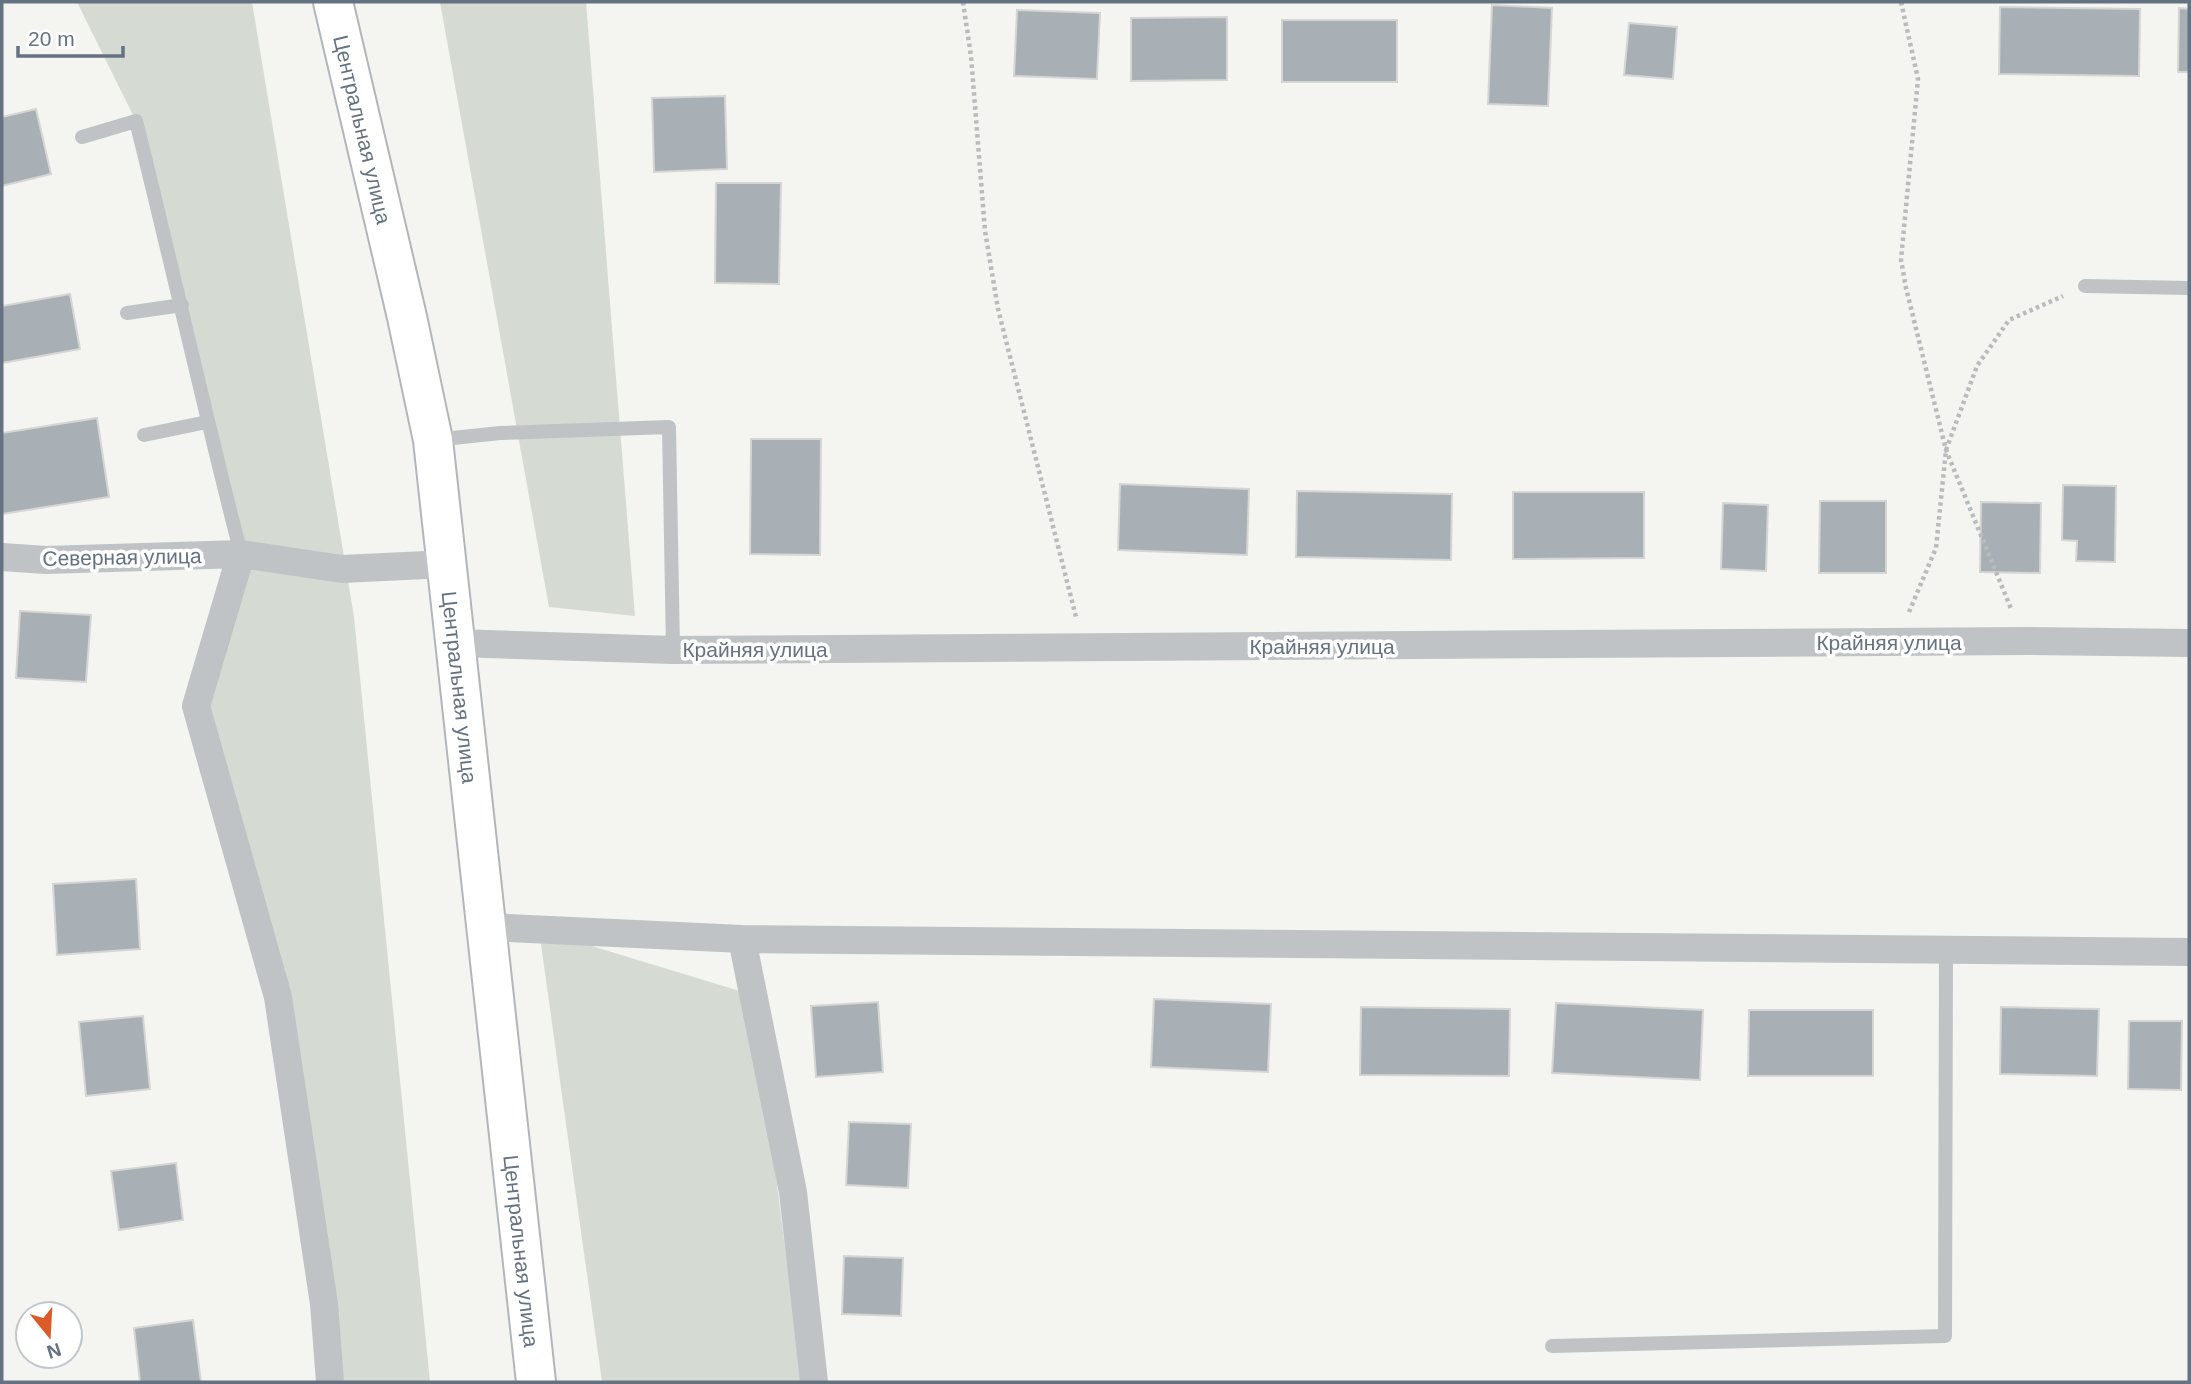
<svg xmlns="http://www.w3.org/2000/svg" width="2191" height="1384" font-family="Helvetica,sans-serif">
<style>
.green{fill:#d5dbd2}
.building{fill:#a9b0b5;stroke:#d5d6d3;stroke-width:2}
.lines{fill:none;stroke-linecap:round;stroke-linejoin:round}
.secondary-casing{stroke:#b2b6bb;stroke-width:42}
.path{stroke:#b9bbbd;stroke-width:4.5;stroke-dasharray:3.5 3.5;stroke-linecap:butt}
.service{stroke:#bfc3c6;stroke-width:14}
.minor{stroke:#bfc3c6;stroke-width:28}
.secondary{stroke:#fff;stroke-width:38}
.labels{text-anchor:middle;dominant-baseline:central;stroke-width:7;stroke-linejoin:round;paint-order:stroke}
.street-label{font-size:21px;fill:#647281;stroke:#fff}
</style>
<rect width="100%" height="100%" fill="#f4f4f1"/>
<path class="green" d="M77 2H252L354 617 430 1382H342L278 997 196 706 241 554 136 121Z
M440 2H586L635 616 549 607Z
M539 930 753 995 802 1382H602Z"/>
<path class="building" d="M1492 5 1552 8 1548 106 1488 104Z
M2000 7 2140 9 2139 76 1999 74Z
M2179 8 2189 9V72H2178Z
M1017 10 1100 13 1097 79 1014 76Z
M1227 17V80L1131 81V18Z
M1282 20H1397V82H1282Z
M1629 23 1677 27 1673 79 1624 75Z
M725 96 727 169 654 172 652 98Z
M36 109 51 174 2 186V117Z
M716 183H781L779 284 715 283Z
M70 294 80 349 2 363V306Z
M97 418 109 497 2 514V433Z
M751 439H821L820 555 750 554Z
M1120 484 1249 489 1247 555 1118 550Z
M2063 485 2116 486 2115 562 2076 561 2077 541 2062 540Z
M1297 491 1452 494 1451 560 1296 557Z
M1513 492H1644V558L1513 559Z
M1820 501H1886V573H1819Z
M1981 502 2041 503 2040 573 1980 572Z
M1723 503 1768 505 1766 571 1721 569Z
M20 611 91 615 86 682 16 678Z
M136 879 140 949 57 955 53 884Z
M1154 999 1271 1004 1268 1072 1151 1067Z
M878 1002 883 1072 816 1077 811 1006Z
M1556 1003 1703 1010 1700 1080 1552 1073Z
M1361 1007 1510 1009 1509 1076 1360 1075Z
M2001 1007 2099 1009 2097 1076 2000 1074Z
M1749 1010H1873V1076H1748Z
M143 1016 150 1089 86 1096 79 1022Z
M2129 1021H2182L2181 1090 2128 1089Z
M849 1122 911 1124 908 1188 846 1185Z
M176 1163 183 1220 119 1230 111 1171Z
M844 1256 903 1258 901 1316 842 1314Z
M193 1320 201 1382H140L134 1328Z"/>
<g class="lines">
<defs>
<g id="secondary">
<path id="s1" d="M333 2 407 317 433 440 536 1382"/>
</g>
</defs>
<use href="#secondary" class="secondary-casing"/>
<path class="path" d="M963 2 971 56 985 231 998 309 1076 617
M1901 2 1918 79 1901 260 1906 288 1946 450 2012 611
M1909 612 1936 548 1946 450 1977 366 2009 320 2063 296"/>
<path class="service" d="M82 137 136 121C172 265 204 410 241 554
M2085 286 2189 288
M127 313 182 305
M144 435 207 422
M434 440 500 433 669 427 673 650
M1552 1346 1945 1336 1946 949"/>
<path class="minor" d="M241 554 196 706 278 997 324 1304 330 1382
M2 557 46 560 241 554 342 569 447 564
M455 643 673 650 2024 641 2189 643
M488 927 742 939 2189 952
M742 939 793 1192 814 1382"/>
<use href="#secondary" class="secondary"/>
</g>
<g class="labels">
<g class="street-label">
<text stroke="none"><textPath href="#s1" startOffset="131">Центральная улица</textPath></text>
<text transform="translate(122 557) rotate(-1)">Северная улица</text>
<text x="1889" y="642">Крайняя улица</text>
<text x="1322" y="646">Крайняя улица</text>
<text x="755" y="649">Крайняя улица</text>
<text stroke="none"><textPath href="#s1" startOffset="698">Центральная улица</textPath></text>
<text stroke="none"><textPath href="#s1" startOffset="1265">Центральная улица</textPath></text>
</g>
</g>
<rect width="2191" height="1384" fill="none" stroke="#647281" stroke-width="7"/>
<g transform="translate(49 1335) rotate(162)"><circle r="33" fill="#ffffff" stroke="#c1c7cd" stroke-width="2"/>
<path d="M0-5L12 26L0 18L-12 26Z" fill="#dc5c29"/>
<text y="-10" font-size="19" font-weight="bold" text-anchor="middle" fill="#647281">N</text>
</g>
<path d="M18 46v10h105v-10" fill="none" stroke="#647281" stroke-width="3.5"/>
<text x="28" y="46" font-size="21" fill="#647281" stroke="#ffffff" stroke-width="5" paint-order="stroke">20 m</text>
</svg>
